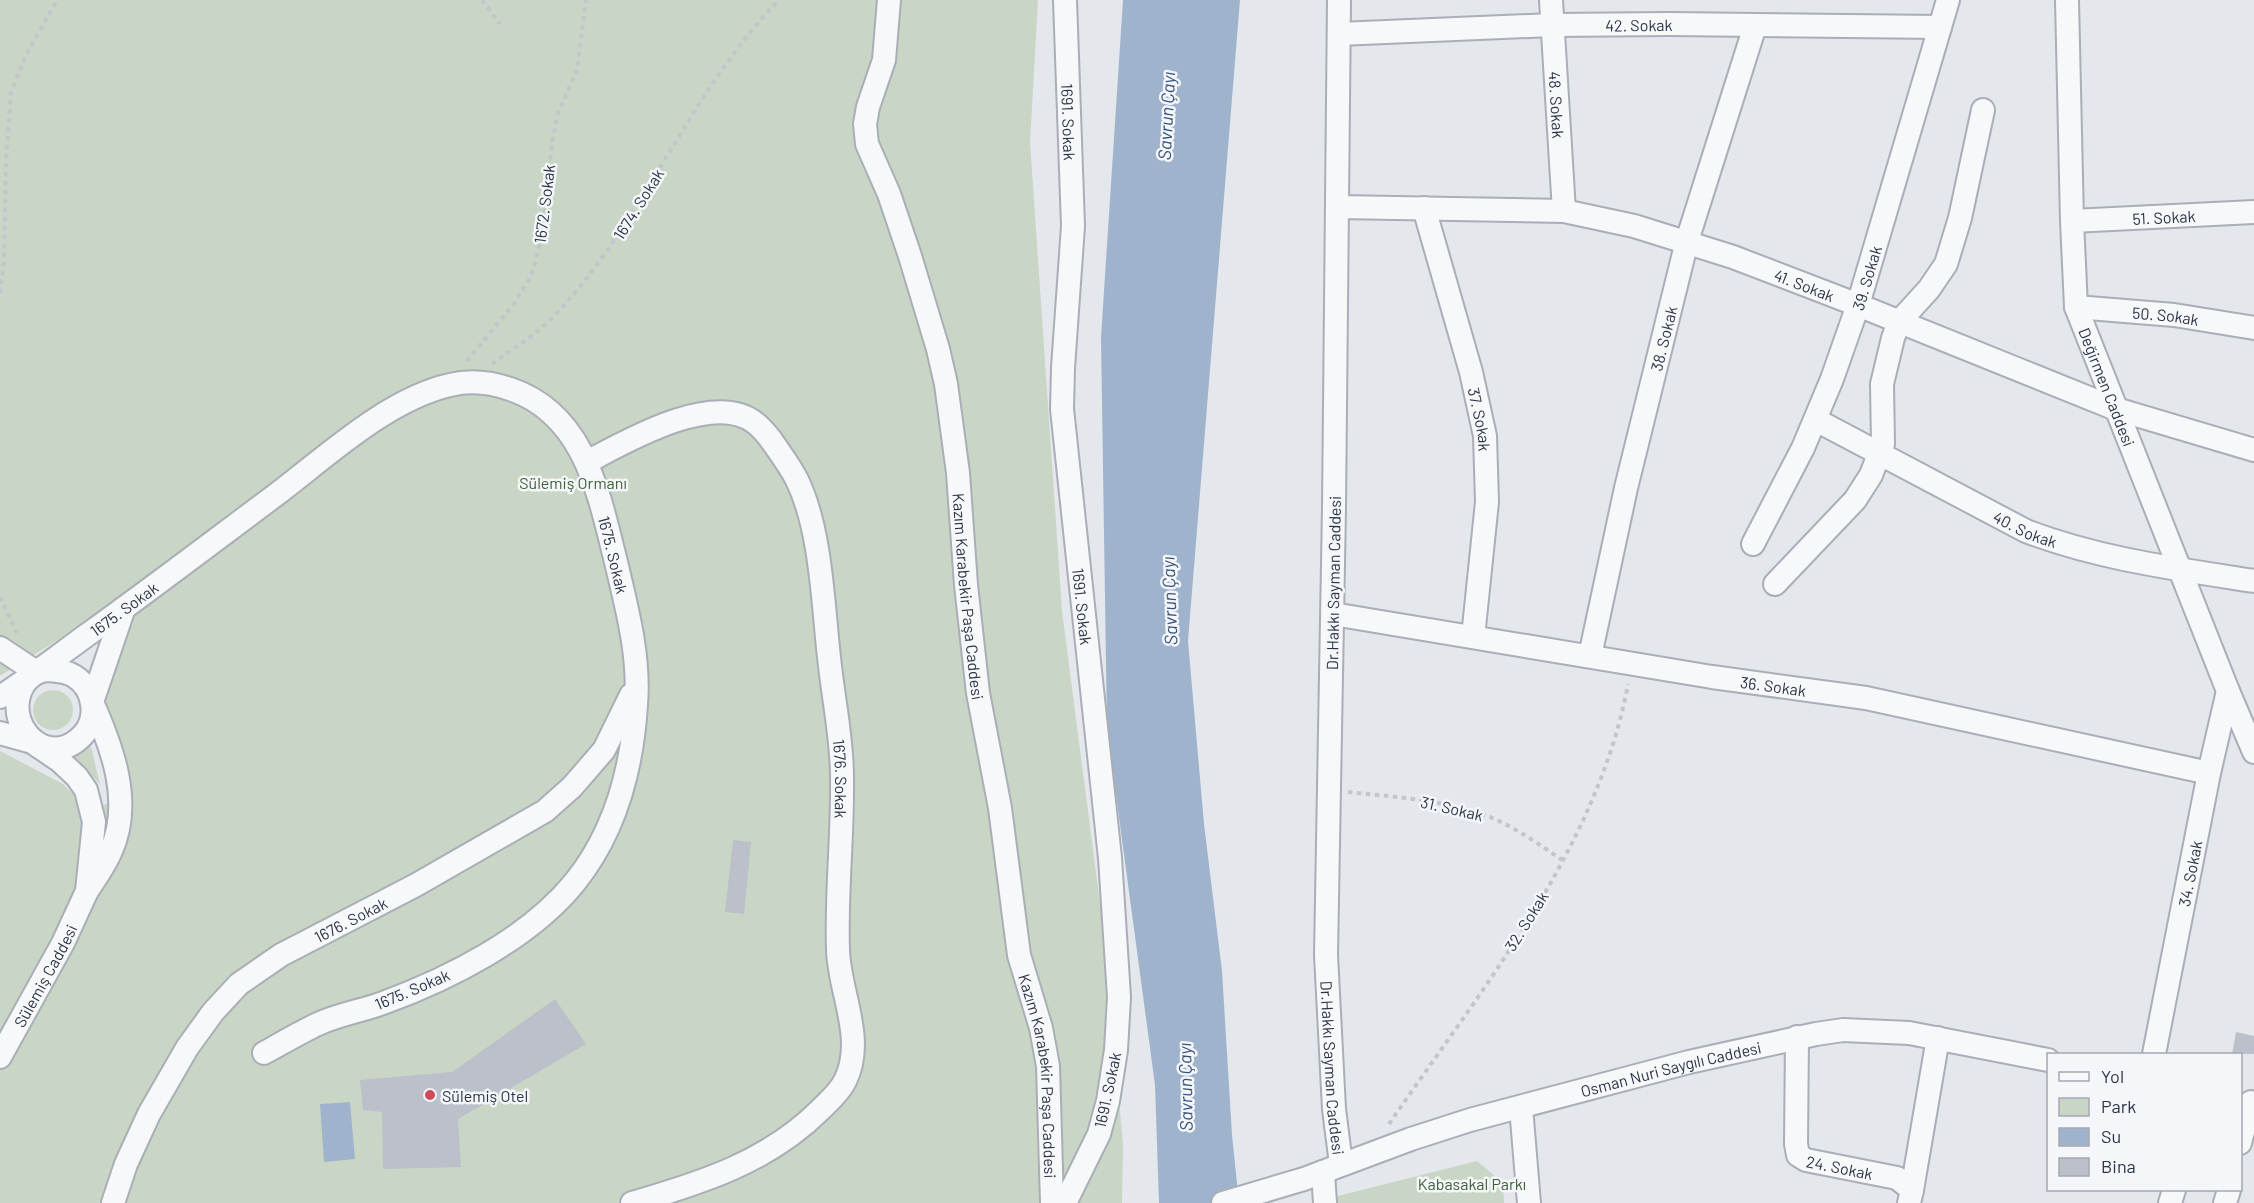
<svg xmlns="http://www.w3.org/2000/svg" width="2254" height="1203" font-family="Barlow,sans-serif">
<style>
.green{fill:#c9d6c5}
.water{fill:#9fb4cc}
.building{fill:#bbc0ca}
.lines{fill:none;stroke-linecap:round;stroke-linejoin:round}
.minor-casing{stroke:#a9aeb7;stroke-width:26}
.path{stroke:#c2c5cb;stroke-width:4;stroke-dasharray:4.5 4.5;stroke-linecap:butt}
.minor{stroke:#f7f8fa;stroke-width:22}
.poi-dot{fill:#d1495b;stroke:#f4f6f9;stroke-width:2}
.labels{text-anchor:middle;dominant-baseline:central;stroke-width:5;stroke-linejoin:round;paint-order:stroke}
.street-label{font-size:16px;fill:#2b3445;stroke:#f4f6f9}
.park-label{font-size:16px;fill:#3f6138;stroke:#f4f6f9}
.poi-label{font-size:16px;fill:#2b3445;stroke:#f4f6f9;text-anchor:start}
.water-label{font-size:18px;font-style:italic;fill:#34527a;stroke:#f4f6f9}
</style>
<rect width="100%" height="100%" fill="#e4e7ec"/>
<path class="green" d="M0 0H1038L1030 142 1062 611 1103 927 1123 1145 1122 1203H0V751L63 784 80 801 83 815 128 794 105 709V688L122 641 99 614 0 676Z
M33 710a20 20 0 1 1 40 0a20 20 0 1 1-40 0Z
M90 743 100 784 71 755Z
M1477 1161 1503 1183 1504 1203H1334V1197Z"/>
<path class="water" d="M1123 0H1240L1188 641 1204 824 1222 971 1232 1135 1239 1203H1159L1155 1085 1107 728 1101 337Z
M350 1102 355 1159 324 1162 320 1104Z"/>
<path class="building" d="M733 840 751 842 744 914 725 912Z
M555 999 586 1044 458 1119 461 1167 383 1169 382 1112 363 1110 360 1080 452 1072Z
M2236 1032 2254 1036V1054H2232Z"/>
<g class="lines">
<defs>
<g id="minor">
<path id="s1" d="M889 0 884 60 868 107 865 124 867 144 889 194 910 256 938 349 946 384 958 473 966 585 978 693 1000 808 1019 955 1041 1028 1048 1066 1052 1203"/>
<path id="s2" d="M1065 0 1073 226 1063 368 1062 409 1110 858 1119 997 1116 1050 1108 1101 1099 1134 1065 1203"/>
<path id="s3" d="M1339 0 1334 508 1326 955 1334 1109 1341 1164"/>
<path id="s4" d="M1551 0 1564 211"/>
<path id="s5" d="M2067 0 2072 221 2076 307 2228 691 2254 752"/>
<path id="s6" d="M1339 34 1552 25 1670 24 1940 27"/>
<path id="s7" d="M1338 207 1564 211 1634 226 1733 257 1858 305 2116 409 2254 450"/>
<path id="s8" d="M1424 208 1471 372 1485 436 1487 502 1473 637"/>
<path id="s9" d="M2072 221 2254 212"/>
<path id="s10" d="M2076 307 2174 315 2254 328"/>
<path id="s11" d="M1816 420 2026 531C2099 559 2177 569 2254 581"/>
<path id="s12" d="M587 462C625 442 712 391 754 422 762 428 770 438 776 447 783 457 791 468 797 480 822 531 823 609 830 666 834 702 842 740 842 777 843 834 836 892 838 950 839 992 866 1039 845 1081 839 1093 829 1101 820 1110 768 1162 701 1183 632 1203"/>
<path id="s13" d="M1753 544 1803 448 1832 379 1858 305 1948 0"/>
<path d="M1775 584 1855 500 1871 475 1883 444 1882 384 1893 338 1899 322 1929 289 1946 264 1960 218 1983 110"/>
<path id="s14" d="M1333 614 1712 677 1866 698 2209 773"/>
<path d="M0 648 36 672"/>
<path id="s15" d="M1590 656 1626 488 1687 241 1755 26"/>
<path d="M47 670C57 671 66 671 74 676 95 689 99 719 82 736 47 772 0 723 24 684 31 675 36 672 47 670Z"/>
<path id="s16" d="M0 697C30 678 58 656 87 635 151 589 214 541 277 494 327 456 388 399 450 385 470 380 490 382 510 389 585 414 599 495 616 562 627 609 640 656 636 705 632 769 616 831 575 882 530 938 449 979 383 1003 362 1011 339 1014 318 1024 299 1033 282 1043 264 1053"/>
<path d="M0 733 32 742 60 761 77 777 86 790 94 822 87 891C96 878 105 865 111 851 133 802 112 747 92 702L124 608"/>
<path id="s17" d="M1797 1037 1796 1144 1798 1155 1806 1160 1897 1178 1912 1190 1909 1203"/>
<path id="s18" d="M2154 1054 2209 773 2228 691"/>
<path id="s19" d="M0 1057 63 943 87 891"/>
<path d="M1521 1107 1529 1203"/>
<path d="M2240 1143 2251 1102"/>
<path d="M1323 1172 1325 1203"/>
<path d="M1912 1190 1938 1038"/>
<path id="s20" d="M113 1203 126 1164 149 1114 187 1048 213 1012 239 984 281 955 416 885 545 811 572 787 604 750 631 695"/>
<path id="s21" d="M1223 1203 1304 1179 1411 1139 1470 1120 1689 1062 1816 1034 1843 1030 1909 1033 2048 1060"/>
<path d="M2170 1203 2174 1190"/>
<path d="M2225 1203 2229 1190"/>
</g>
</defs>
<use href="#minor" class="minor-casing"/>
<path class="path" d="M482 0 500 24
M0 293 4 262 6 163 11 92 25 57 57 0
M467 361 513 305 530 278 536 260 542 233 552 143 558 113 577 70 586 0
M492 364C514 348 539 333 557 313 645 219 689 92 779 0
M0 597 17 633
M1348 792C1395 797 1446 800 1490 817 1516 828 1539 844 1562 860
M1389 1124C1481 990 1598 847 1628 684"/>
<use href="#minor" class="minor"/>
</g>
<circle class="poi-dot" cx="430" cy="1095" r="6"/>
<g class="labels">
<g class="street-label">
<text stroke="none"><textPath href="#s6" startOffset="300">42. Sokak</textPath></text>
<text stroke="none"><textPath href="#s4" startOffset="105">48. Sokak</textPath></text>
<text stroke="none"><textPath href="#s2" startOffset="122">1691. Sokak</textPath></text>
<text transform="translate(544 204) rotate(-83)">1672. Sokak</text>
<text transform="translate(638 204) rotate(-58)">1674. Sokak</text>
<text stroke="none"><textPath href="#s9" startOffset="92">51. Sokak</textPath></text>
<text stroke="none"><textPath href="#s13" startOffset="290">39. Sokak</textPath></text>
<text stroke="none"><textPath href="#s7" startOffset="478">41. Sokak</textPath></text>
<text stroke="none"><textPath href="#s10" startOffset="90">50. Sokak</textPath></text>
<text stroke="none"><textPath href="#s15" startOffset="326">38. Sokak</textPath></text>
<text stroke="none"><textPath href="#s5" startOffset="393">Değirmen Caddesi</textPath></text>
<text stroke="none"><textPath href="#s8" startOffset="219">37. Sokak</textPath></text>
<text stroke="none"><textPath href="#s11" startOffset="236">40. Sokak</textPath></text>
<text stroke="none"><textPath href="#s16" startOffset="816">1675. Sokak</textPath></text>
<text transform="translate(1333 583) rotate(-89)">Dr.Hakkı Sayman Caddesi</text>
<text stroke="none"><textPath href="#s1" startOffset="614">Kazım Karabekir Paşa Caddesi</textPath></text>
<text stroke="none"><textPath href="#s2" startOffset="608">1691. Sokak</textPath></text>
<text stroke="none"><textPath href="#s16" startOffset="152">1675. Sokak</textPath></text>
<text stroke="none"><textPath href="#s14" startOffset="446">36. Sokak</textPath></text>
<text stroke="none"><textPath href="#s12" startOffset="555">1676. Sokak</textPath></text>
<text transform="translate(1452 808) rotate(13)">31. Sokak</text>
<text stroke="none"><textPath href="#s18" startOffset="184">34. Sokak</textPath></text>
<text stroke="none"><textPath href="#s20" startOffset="384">1676. Sokak</textPath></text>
<text transform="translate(1526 921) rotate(-58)">32. Sokak</text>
<text stroke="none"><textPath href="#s19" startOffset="93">Sülemiş Caddesi</textPath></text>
<text transform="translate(412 989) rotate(-23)">1675. Sokak</text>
<text stroke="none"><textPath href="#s3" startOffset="1068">Dr.Hakkı Sayman Caddesi</textPath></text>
<text stroke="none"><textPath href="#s21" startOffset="468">Osman Nuri Saygılı Caddesi</textPath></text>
<text stroke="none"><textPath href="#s1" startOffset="1100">Kazım Karabekir Paşa Caddesi</textPath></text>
<text transform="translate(1107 1090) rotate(-78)">1691. Sokak</text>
<text stroke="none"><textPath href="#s17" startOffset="162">24. Sokak</textPath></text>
</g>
<g class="park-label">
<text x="573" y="482">Sülemiş Ormanı</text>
<text x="1472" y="1183">Kabasakal Parkı</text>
</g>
<g class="poi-label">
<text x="442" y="1095">Sülemiş Otel</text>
</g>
<g class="water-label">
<text transform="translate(1166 116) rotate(-87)">Savrun Çayı</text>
<text transform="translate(1169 601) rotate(-92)">Savrun Çayı</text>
<text transform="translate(1185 1087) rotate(-91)">Savrun Çayı</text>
</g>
</g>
<rect x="2047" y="1053" width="195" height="138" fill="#f4f6f9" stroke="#a4a8b1" stroke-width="1.5"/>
<rect x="2059" y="1072" width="30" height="9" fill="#f7f8fa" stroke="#a4a8b1" stroke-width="1.5"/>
<text x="2101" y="1083" font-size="18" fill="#2b3445">Yol</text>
<rect x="2059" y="1098" width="30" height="18" fill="#c9d6c5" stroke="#a4a8b1" stroke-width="1.5"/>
<text x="2101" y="1113" font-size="18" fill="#2b3445">Park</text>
<rect x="2059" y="1128" width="30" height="18" fill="#9fb4cc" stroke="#a4a8b1" stroke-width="1.5"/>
<text x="2101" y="1143" font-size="18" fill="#2b3445">Su</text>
<rect x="2059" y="1158" width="30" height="18" fill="#bbc0ca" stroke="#a4a8b1" stroke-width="1.5"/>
<text x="2101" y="1173" font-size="18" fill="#2b3445">Bina</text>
</svg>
